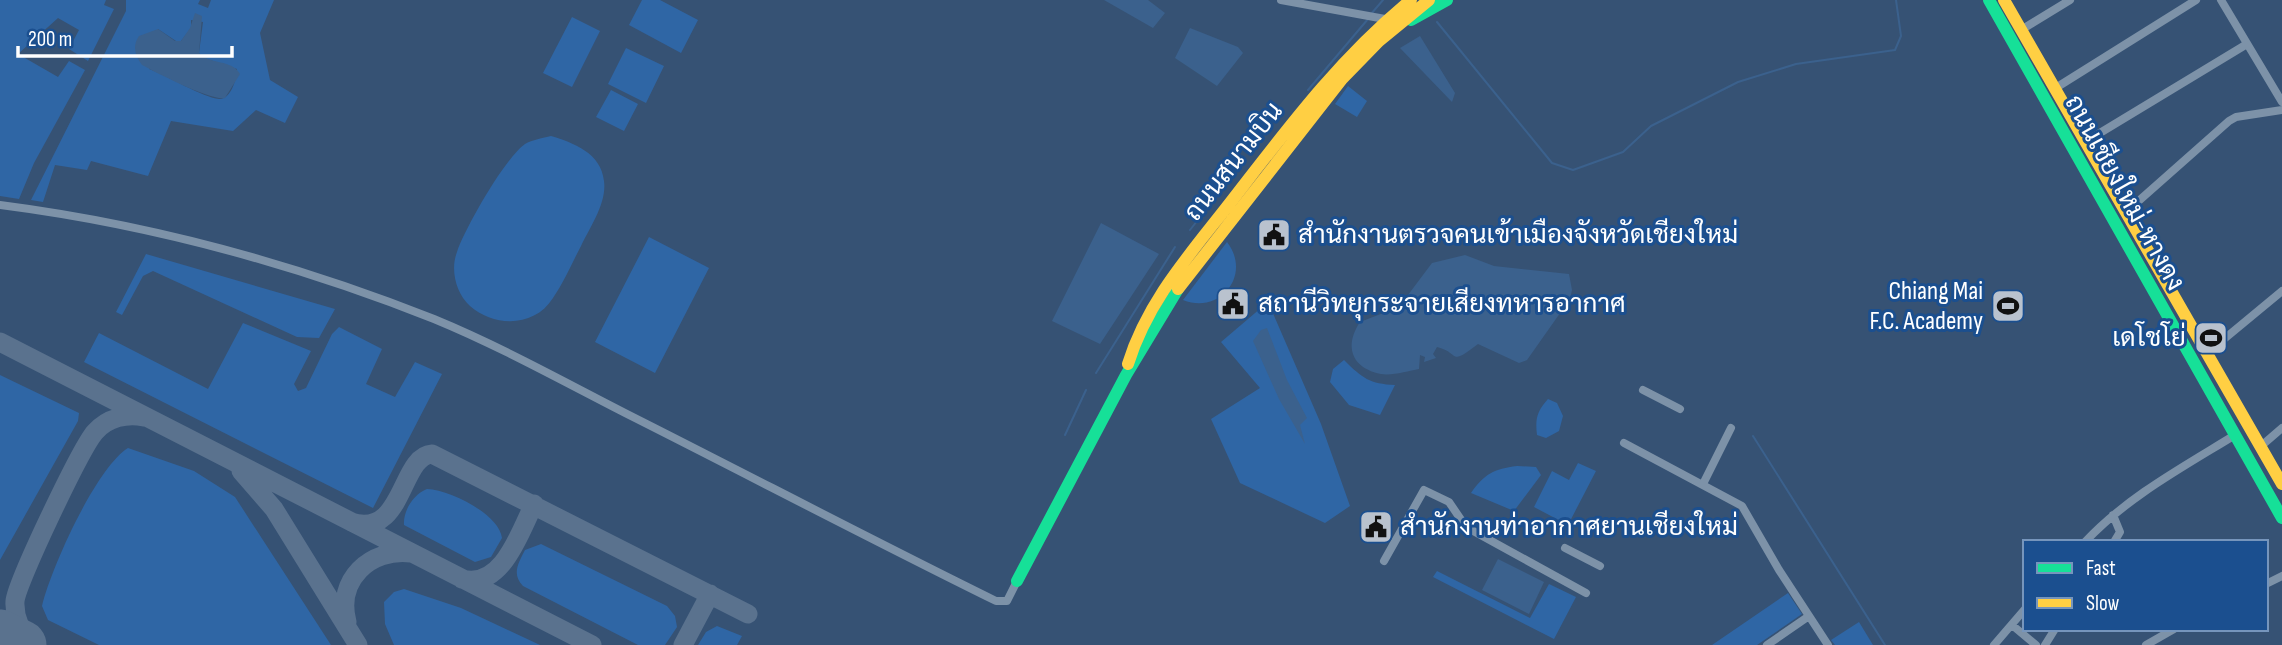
<svg xmlns="http://www.w3.org/2000/svg" width="2282" height="645" font-family="'Sofia Sans Condensed',Sarabun,sans-serif">
<style>
.green{fill:#2f66a5;fill-rule:evenodd}
.water{fill:#3b618d}
.lines{fill:none;stroke-linecap:round;stroke-linejoin:round}
.stream{stroke:#3b618d;stroke-width:2}
.taxiway{stroke:#5a728e;stroke-width:19}
.runway{stroke:#5a728e;stroke-width:49}
.street{stroke:#7d92a8;stroke-width:8}
.fast{stroke:#16e098;stroke-width:12}
.slow{stroke:#ffcf43;stroke-width:12}
.labels{text-anchor:middle;dominant-baseline:central;stroke-width:6;stroke-linejoin:round;paint-order:stroke}
.street-label{font-size:26px;fill:#fff;stroke:#1b4f8f}
.poi-label{font-size:26px;fill:#fff;stroke:#1b4f8f;text-anchor:start}
</style>
<rect width="100%" height="100%" fill="#365274"/>
<path class="green" d="M0 0H106L104 5 114 9 88 61 69 49 79 30 58 18 18 54 58 77 69 61 85 70 34 163 19 199 0 196Z
M126 0H200L198 4 208 8 211 0H274L260 33 270 80 298 97 285 123 256 110 233 131 171 121 148 176 91 161 87 170 55 165 43 202 31 200 126 11ZM191 20 203 22 199 53 204 58 237 69C237 78 231 100 219 99 204 98 166 75 149 69L158 29 176 41H181L191 28Z
M642 0H660L698 20 681 53 629 25Z
M572 17 600 31 572 87 543 73Z
M626 48 664 66 646 103 608 84Z
M1348 86 1367 101 1357 117 1335 104Z
M611 90 638 104 624 131 596 117Z
M551 136C574 143 601 153 604 181 607 203 590 227 581 246 572 263 564 282 553 298 534 328 494 327 470 306 456 293 450 270 457 252 465 228 505 158 525 144 532 140 543 138 551 136Z
M649 237 709 268 655 373 595 342Z
M1227 242C1252 274 1221 315 1183 300Z
M146 254 335 309 319 338 297 337 153 271 143 276 122 315 116 312Z
M1268 302 1321 424 1350 506 1325 523 1240 483 1211 419 1260 388 1221 342Z
M243 323 311 351 294 384 298 391 306 388 332 334 339 327 382 349 366 384 395 397 415 362 442 374 373 508 84 362 99 333 208 389Z
M1344 360C1362 378 1370 384 1395 385L1380 415 1349 405 1330 382 1333 369Z
M0 375 79 413 78 421 0 560Z
M1548 399 1557 403 1563 416 1559 431 1546 438 1537 435C1535 419 1537 411 1548 399Z
M128 448 194 471 235 497 331 645H99L48 620 42 606C51 568 96 468 128 448Z
M1578 463 1596 471 1568 525 1534 507 1552 471 1569 480Z
M1517 466 1536 467 1541 475 1514 511 1471 493C1484 474 1494 469 1517 466Z
M427 489C450 490 499 514 502 538L491 557 475 562 404 525C403 510 414 494 427 489Z
M541 544 667 606 675 616 677 627 665 645H638L523 586C511 574 519 562 525 550Z
M1437 571 1530 618 1549 584 1576 597 1554 639 1433 577Z
M404 589 461 608 540 645H394L385 624 384 602 394 592Z
M1788 593 1802 614 1757 645H1712Z
M1859 622 1873 645H1835L1831 640Z
M717 626 742 636 737 645H698L706 632Z"/>
<path class="water" d="M1104 0H1148L1165 13 1153 28Z
M195 13 202 16 199 53C210 65 232 59 240 74L225 98C211 101 157 73 142 65 135 56 132 46 139 36L158 29 175 41H181L190 28Z
M1190 28 1238 47 1243 53 1217 86 1175 58Z
M1420 36 1455 93 1452 102 1400 48Z
M1101 223 1159 254 1100 344 1052 321Z
M1465 255 1494 266 1569 274 1572 290 1570 299 1527 360 1519 363 1478 344C1448 367 1461 353 1437 347L1433 354 1436 358 1424 362 1425 357 1420 355 1419 369C1408 371 1392 376 1381 374 1351 368 1344 346 1360 322L1399 307 1432 263Z
M1267 328 1287 380 1307 418 1300 425 1305 444 1279 399 1253 341 1261 330Z
M1498 559 1544 582 1529 614 1482 590Z"/>
<g class="lines">
<path class="stream" d="M1371 14 1383 0
M1437 22 1552 163 1573 170 1623 152 1651 126 1738 82 1796 64 1895 50 1901 36 1896 0
M1308 90 1368 19
M1190 230 1208 207
M1096 373 1175 247
M1065 435 1086 390
M1753 436 1885 645"/>
<path class="taxiway" d="M0 342 592 645
M241 471 274 509 358 645
M351 522C404 539 400 456 432 454L748 614
M462 579C502 590 520 532 534 504
M347 622C336 580 370 548 411 553
M32 645C22 633 14 618 15 601 17 582 81 448 95 432 107 418 127 413 144 417
M683 645 710 594"/>
<path class="runway" d="M0 634 22 645"/>
<path class="street" d="M1281 0 1385 19
M2221 0 2282 102
M2021 30 2070 0
M2054 89 2196 0
M2085 142 2247 44
M0 205C148 224 295 264 434 319 502 347 568 384 633 417 754 478 874 541 996 601H1007L1017 581
M2125 213 2229 121 2236 117 2282 110
M2206 354 2282 291
M1643 390 1680 409
M1624 443 1742 506 1779 570 1828 645
M2260 447 2282 428
M1703 484 1731 428
M2113 515 2120 532 2114 542
M2085 542C2127 497 2183 467 2235 435
M1565 548 1600 566
M1384 561 1424 490 1449 502 1466 527 1586 593
M2266 584 2282 576
M2012 625 2036 645
M1767 645 1809 616
M1994 645 2025 609
M2045 645 2055 629
M2146 645 2174 629"/>
<path class="fast" d="M1989 0 2282 518
M1411 20 1447 0
M1017 581 1126 375 1178 289"/>
<path class="slow" d="M2004 0 2282 484
M1178 289 1342 79 1379 41 1429 0
M1128 364C1148 299 1193 251 1233 199 1288 128 1341 57 1411 0"/>
</g>
<defs>
<symbol id="civic-square" viewBox="-11 -11 22 22"><rect x="-9" y="-9" width="18" height="18" rx="4" fill="#b9c2ce" stroke="#1b4f8f"/><path d="M-.6-6.5H3V-4.5H.6V-3L4-1V1h2V6H-6V1h2V-1L-.6-3ZM-1.2 2.5V6h2.4V2.5Z" fill="#111"/></symbol>
<symbol id="stadium-square" viewBox="-11 -11 22 22"><rect x="-9" y="-9" width="18" height="18" rx="4" fill="#b9c2ce" stroke="#1b4f8f"/><path d="M0-5a6.5 5 0 1 0 0 10a6.5 5 0 1 0 0-10ZM-3.5-1.8h7v3.6h-7Z" fill="#111"/></symbol>
</defs>
<g fill-rule="evenodd">
<use href="#civic-square" x="1255" y="216" width="38" height="38"/>
<use href="#civic-square" x="1214" y="285" width="38" height="38"/>
<use href="#stadium-square" x="1989" y="287" width="38" height="38"/>
<use href="#stadium-square" x="2192" y="319" width="38" height="38"/>
<use href="#civic-square" x="1357" y="508" width="38" height="38"/>
</g>
<g class="labels">
<g class="street-label">
<text transform="translate(1234 162) rotate(-52)">ถนนสนามบิน</text>
<text transform="translate(2124 193) rotate(61)">ถนนเชียงใหม่-หางดง</text>
</g>
<g class="poi-label">
<text x="1298" y="235">สำนักงานตรวจคนเข้าเมืองจังหวัดเชียงใหม่</text>
<text x="1983" y="291" text-anchor="end">Chiang Mai<tspan x="1983" dy="30">F.C. Academy</tspan></text>
<text x="1258" y="304">สถานีวิทยุกระจายเสียงทหารอากาศ</text>
<text x="2186" y="338" text-anchor="end">เดโชโย่</text>
<text x="1400" y="527">สำนักงานท่าอากาศยานเชียงใหม่</text>
</g>
</g>
<rect x="2023" y="540" width="245" height="91" fill="#1b4f8f" stroke="#7695bc" stroke-width="2"/>
<rect x="2037" y="563" width="35" height="10" fill="#16e098" stroke="#7695bc" stroke-width="2"/>
<text x="2086" y="575" font-size="21" fill="#ffffff">Fast</text>
<rect x="2037" y="598" width="35" height="10" fill="#ffcf43" stroke="#7695bc" stroke-width="2"/>
<text x="2086" y="610" font-size="21" fill="#ffffff">Slow</text>
<path d="M18 46v10h214v-10" fill="none" stroke="#ffffff" stroke-width="3.5"/>
<text x="28" y="46" font-size="21" fill="#ffffff" stroke="#1b4f8f" stroke-width="5" paint-order="stroke">200 m</text>
</svg>
